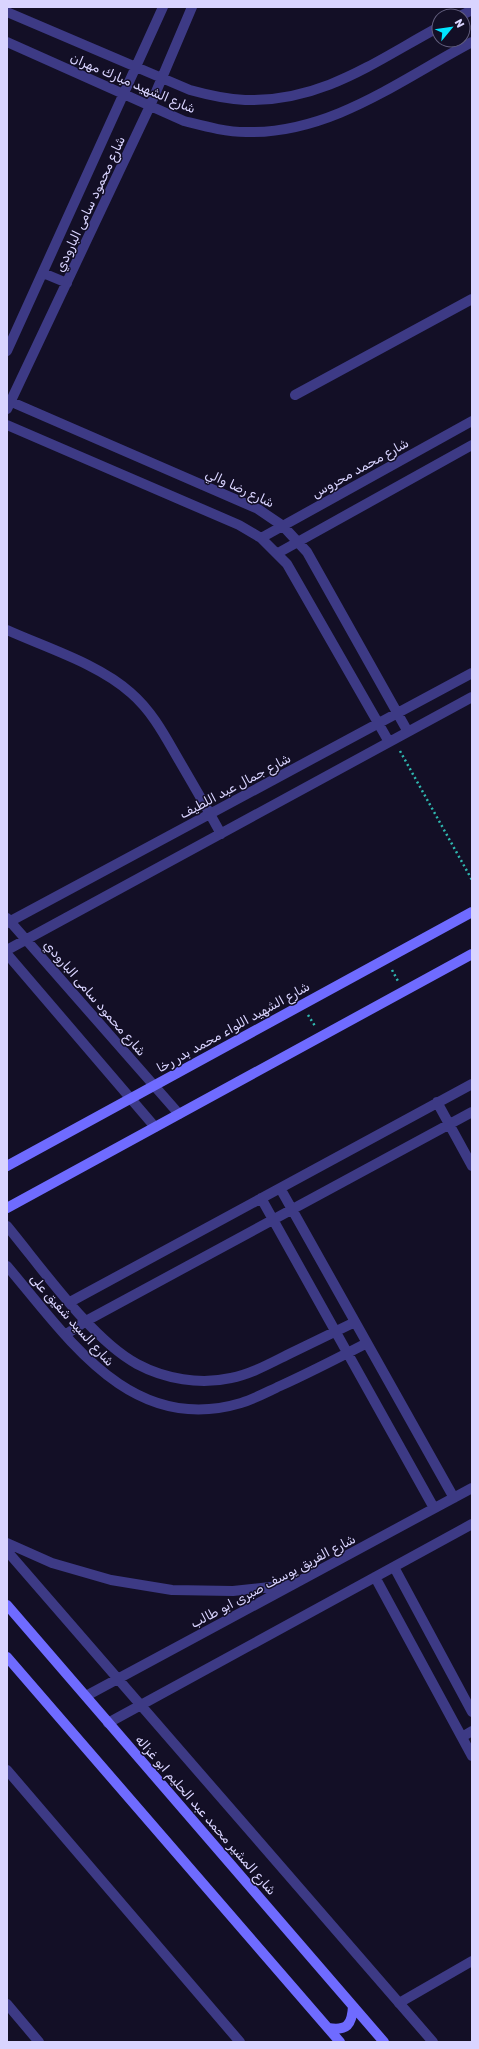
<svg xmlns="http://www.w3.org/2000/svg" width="479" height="2049" font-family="Rubik,'Noto Naskh Arabic',sans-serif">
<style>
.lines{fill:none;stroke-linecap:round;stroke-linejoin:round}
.path{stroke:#2fb8b0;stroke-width:2.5;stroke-dasharray:2 3;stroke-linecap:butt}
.lane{stroke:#3d3a85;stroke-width:10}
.street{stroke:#3d3a85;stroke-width:10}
.secondary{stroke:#6f6bff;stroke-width:10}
.labels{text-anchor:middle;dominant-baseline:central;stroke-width:3;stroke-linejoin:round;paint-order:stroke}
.street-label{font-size:13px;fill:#d9d4ff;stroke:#130f26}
</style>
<rect width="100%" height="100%" fill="#130f26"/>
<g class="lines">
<path class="path" d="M400 751 472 880
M392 970 398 981
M308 1015 315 1026"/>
<path class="lane" d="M399 2003 472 1961"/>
<path class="street" d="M7 12 190 90C208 95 226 99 245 100 322 102 374 62 439 27
M460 16 472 10
M7 42 184 121C204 126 225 132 246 132 331 134 400 80 472 42
M43 273 67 283
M7 351 163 7
M295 395 472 299
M7 400 258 509 283 526 307 552 408 732
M7 409 150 106 192 7
M7 425 239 525 261 538 287 564 389 742
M261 538 472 421
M278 553 472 445
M7 630C47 648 99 664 131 693 153 712 166 738 180 762 194 786 208 810 221 834
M7 918 179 1114
M7 923 472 673
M7 950 472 697
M7 954 155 1127
M437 1102 472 1166
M280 1188 454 1498
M261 1198 434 1508
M7 1226C41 1267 92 1340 137 1364 165 1379 200 1385 231 1378 251 1374 269 1364 287 1355 310 1344 332 1333 355 1322
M7 1266C69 1339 131 1436 241 1403 254 1399 267 1392 280 1386 309 1373 338 1358 367 1343
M70 1302 472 1084
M65 1335 86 1321 472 1112
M7 1543 52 1563 111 1580 172 1590 233 1591 288 1585
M7 1551 433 2042
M394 1567 472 1712
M375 1577 472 1756
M86 1696 472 1488
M108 1723 472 1524
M462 1737 472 1731
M7 1770 240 2042
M7 2004 39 2042"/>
<path class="secondary" d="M7 1166 472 912
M7 1208 472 954
M7 1605 384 2042
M7 1657 340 2042
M328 2028C347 2031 352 2025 353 2006"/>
</g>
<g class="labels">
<g class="street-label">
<text transform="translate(133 83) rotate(23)">شارع الشهيد مبارك مهران</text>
<text transform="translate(90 204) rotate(-65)">شارع محمود سامى البارودي</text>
<text transform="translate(360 468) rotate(-29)">شارع محمد محروس</text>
<text transform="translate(240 488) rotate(25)">شارع رضا والي</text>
<text transform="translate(235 786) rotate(-28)">شارع جمال عبد اللطيف</text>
<text transform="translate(95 998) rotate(49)">شارع محمود سامى البارودي</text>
<text transform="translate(233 1027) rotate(-29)">شارع الشهيد اللواء محمد بدر رخا</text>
<text transform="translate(72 1320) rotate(48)">شارع السيد شفيق على</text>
<text transform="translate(273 1581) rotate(-28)">شارع الفريق يوسف صبرى ابو طالب</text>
<text transform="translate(206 1815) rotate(49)">شارع المشير محمد عبد الحليم ابو غزاله</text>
</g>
</g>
<rect width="479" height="2049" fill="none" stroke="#d9d4ff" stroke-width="16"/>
<g transform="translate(451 28) rotate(61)"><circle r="19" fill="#130f26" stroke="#625e7d"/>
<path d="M0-3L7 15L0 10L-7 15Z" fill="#00e5ff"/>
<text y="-6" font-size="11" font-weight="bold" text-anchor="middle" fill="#d9d4ff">N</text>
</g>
</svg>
